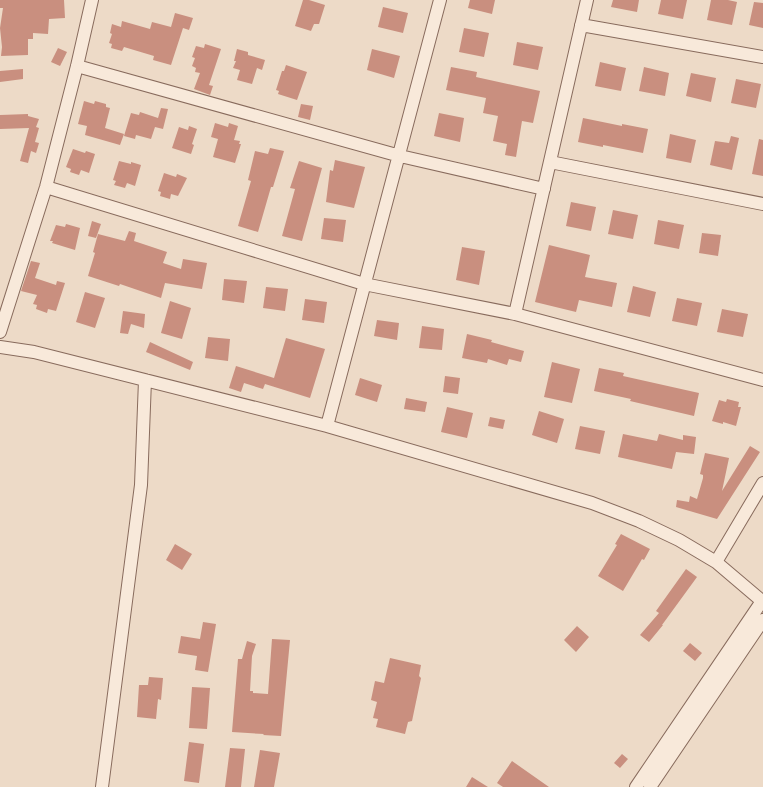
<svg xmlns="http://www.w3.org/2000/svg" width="763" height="787" font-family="'Crimson Pro',serif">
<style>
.building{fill:#c98f7f}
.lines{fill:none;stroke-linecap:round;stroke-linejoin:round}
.minor-casing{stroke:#886b5d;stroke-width:14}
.minor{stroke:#f8e9da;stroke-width:12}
</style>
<rect width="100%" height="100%" fill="#eddac7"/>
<path class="building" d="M0 0H64L65 18 49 19 48 34 33 33V39H28V55L1 56 2 47 0 28 3 8H0Z
M303 0H309L325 5 319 24H314L311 31 295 26Z
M470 0H495L492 14 468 8Z
M613 0H639L637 12 611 7Z
M661 0H687L683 19 658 14Z
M711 0H728L737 2 732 25 707 20Z
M754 2 763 3V28L749 25Z
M383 7 408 13 403 33 378 27Z
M175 13 193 18 189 30 183 28 171 65 153 60 154 56 124 47 122 51 111 48 112 44 109 43 112 34 110 33 112 24 121 27 122 21 150 29 152 22 171 27Z
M464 28 489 33 484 57 459 52Z
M517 42 543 47 538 70 513 65Z
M205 44 221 49 209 85 213 86 210 95 194 89 200 73 195 72 196 68 192 66 195 58 192 57 196 46 204 48Z
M58 48 67 52 60 66 51 62Z
M237 49 248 52V55L265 60 262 70 257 68 252 84 237 80 240 70 233 68 236 61H234Z
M372 49 400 56 394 78 367 70Z
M600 62 626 68 621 91 595 86Z
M286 65 307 72 297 100 278 94 279 91 276 90 282 71H284Z
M451 67 477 72 476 77 540 91 533 123 522 121 516 157 505 155 507 144 493 141 498 116 483 113 486 98 446 90Z
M644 67 669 73 665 96 639 91Z
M23 69V79L0 82V71Z
M691 73 716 78 711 102 686 96Z
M736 79 761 84 756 108 731 103Z
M84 101 94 104 95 101 106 104V107L110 108 105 128 124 134 120 145 85 135 87 126 78 124Z
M301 104 313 106 310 120 298 117Z
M161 108 168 109 163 129 155 127 151 139 136 135 135 139 124 136 131 113 139 115 140 112 158 118Z
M439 113 464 118 460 142 434 136Z
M28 114V116L39 119 36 127 39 128 35 142 39 143 36 153 31 151 28 163 20 161 29 128 0 129V115Z
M583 118 622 126V124L648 129 643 153 603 145V147L578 142Z
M215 123 228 127 229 123 238 126 234 140 240 141 239 144H241L235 163 213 157 218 139 211 137Z
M189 126 197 129 192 144 194 145 191 154 172 148 179 127 188 130Z
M670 134 696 140 691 163 666 158Z
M731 136 739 138 732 170 710 165 715 141 729 143Z
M759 139 763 140V176L752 174Z
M270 148 284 151 273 187H271L258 232 238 226 251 181 248 180 255 151 268 154Z
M73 149 85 153 86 151 95 154 89 173 81 170 79 175 70 172 71 169 66 167Z
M335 160 365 167 354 208 326 202 330 170 333 171Z
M119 161 131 164V162L141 165 135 186 127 183 125 188 114 185 116 181 113 180Z
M299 161 322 168 302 241 282 236 295 189 290 188Z
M164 173 176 177 177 174 187 178 178 196 171 194 170 199 160 196 161 192 158 191Z
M571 202 596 207 591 231 566 226Z
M613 210 638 215 633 239 608 234Z
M324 218 346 220 343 242 321 239Z
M658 220 684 225 679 249 654 244Z
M92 221 101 224 96 238 88 236Z
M66 224 80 228 75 250 52 243 53 241H50L56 225 65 227Z
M129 231 136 233 134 241 167 252 163 263 181 269 183 259 207 263 202 289 165 283 161 298 120 284 119 286 88 276 95 253 93 252 98 234 125 241Z
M702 233 721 235 718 256 699 253Z
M549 245 590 255 585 277 617 283 612 307 579 300 576 312 535 302Z
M462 247 485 251 479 285 456 280Z
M31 261 40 263 35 278 56 285 57 281 65 283 56 311 48 309 47 313 36 309 37 305 33 304 37 295 21 291Z
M224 279 247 281 244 303 222 300Z
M633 286 656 292 650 317 627 312Z
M266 287 288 289 285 311 263 308Z
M85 292 105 298 95 328 76 322Z
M677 298 702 303 697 326 672 321Z
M305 299 327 302 324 323 302 320Z
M170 301 191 308 182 339 161 333Z
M722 309 748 314 743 337 717 332Z
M123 311 145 314 144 328 131 324 128 334 120 333Z
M377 320 399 323 397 340 374 336Z
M422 326 444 329 442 350 419 348Z
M467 334 492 340 491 342 524 351 521 362 509 359 507 365 488 359 487 363 462 358Z
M208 337 230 339 228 361 205 358Z
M286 338 325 349 310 398 265 384 263 389 244 383 241 392 229 388 236 366 274 378Z
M150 342 193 362 190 370 146 352Z
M552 362 580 369 572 403 544 397Z
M599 368 624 373 623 376 699 393 694 416 630 401 631 399 594 391Z
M445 376 460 378 458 394 443 392Z
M360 378 382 385 377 402 355 395Z
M406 398 427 402 425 412 404 409Z
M727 399 739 402 738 407H741L736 426 723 422V424L712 421 719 400 726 402Z
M447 407 473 413 467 438 441 432Z
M539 411 564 419 557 443 532 435Z
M490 417 505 420 503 429 488 426Z
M580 426 605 431 600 454 575 449Z
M623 434 657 441 659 434 683 440V435L696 437 694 454 676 452 672 469 618 457Z
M750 446 760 452 717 519 676 507 677 500 689 502 690 496 697 499 703 478V475L700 474 705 453 729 458 722 491Z
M621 534 650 549 644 560 642 559 623 591 598 576 617 545 615 544Z
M175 544 192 554 182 570 166 560Z
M686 569 697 577 662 625H663L649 642 640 635 659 613 656 611Z
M203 622 216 624 208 672 195 670 197 656 178 653 181 636 200 639Z
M577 626 589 637 576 652 564 640Z
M272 639 290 640 281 736 263 735 264 734 232 732 238 659H242L247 641 256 644 252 656 250 691H253V693L268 694Z
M690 643 702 653 695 661 683 651Z
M390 658 421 665 419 676 421 678 412 721 408 722 405 734 376 727 378 719 373 718 377 702 371 700 375 681 384 683Z
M149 677 163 678 161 700 158 699 156 719 137 717 139 685H148Z
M192 687 210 688 207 729 189 728Z
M189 742 204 744 199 783 184 781Z
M230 748 245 749 241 787H225Z
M260 750 280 753 274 787H254Z
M622 754 628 759 620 768 614 763Z
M512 761 549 787H503L497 783Z
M472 777 488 787H466Z"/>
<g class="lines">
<defs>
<path id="minor" d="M581 25 763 57
M77 66 400 156 544 189
M550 162 763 204
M46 187 364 284 515 314 763 380
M515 314 587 0
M0 332 46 187 77 66 92 0
M0 347 34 352 327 426 592 503 639 521 679 540 716 562 763 602
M327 426C364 284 403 142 440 0
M716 562 763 483
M102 787 141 485 145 380
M636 787 762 601
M650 787 763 620"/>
</defs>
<use href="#minor" class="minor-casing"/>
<use href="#minor" class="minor"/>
</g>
</svg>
